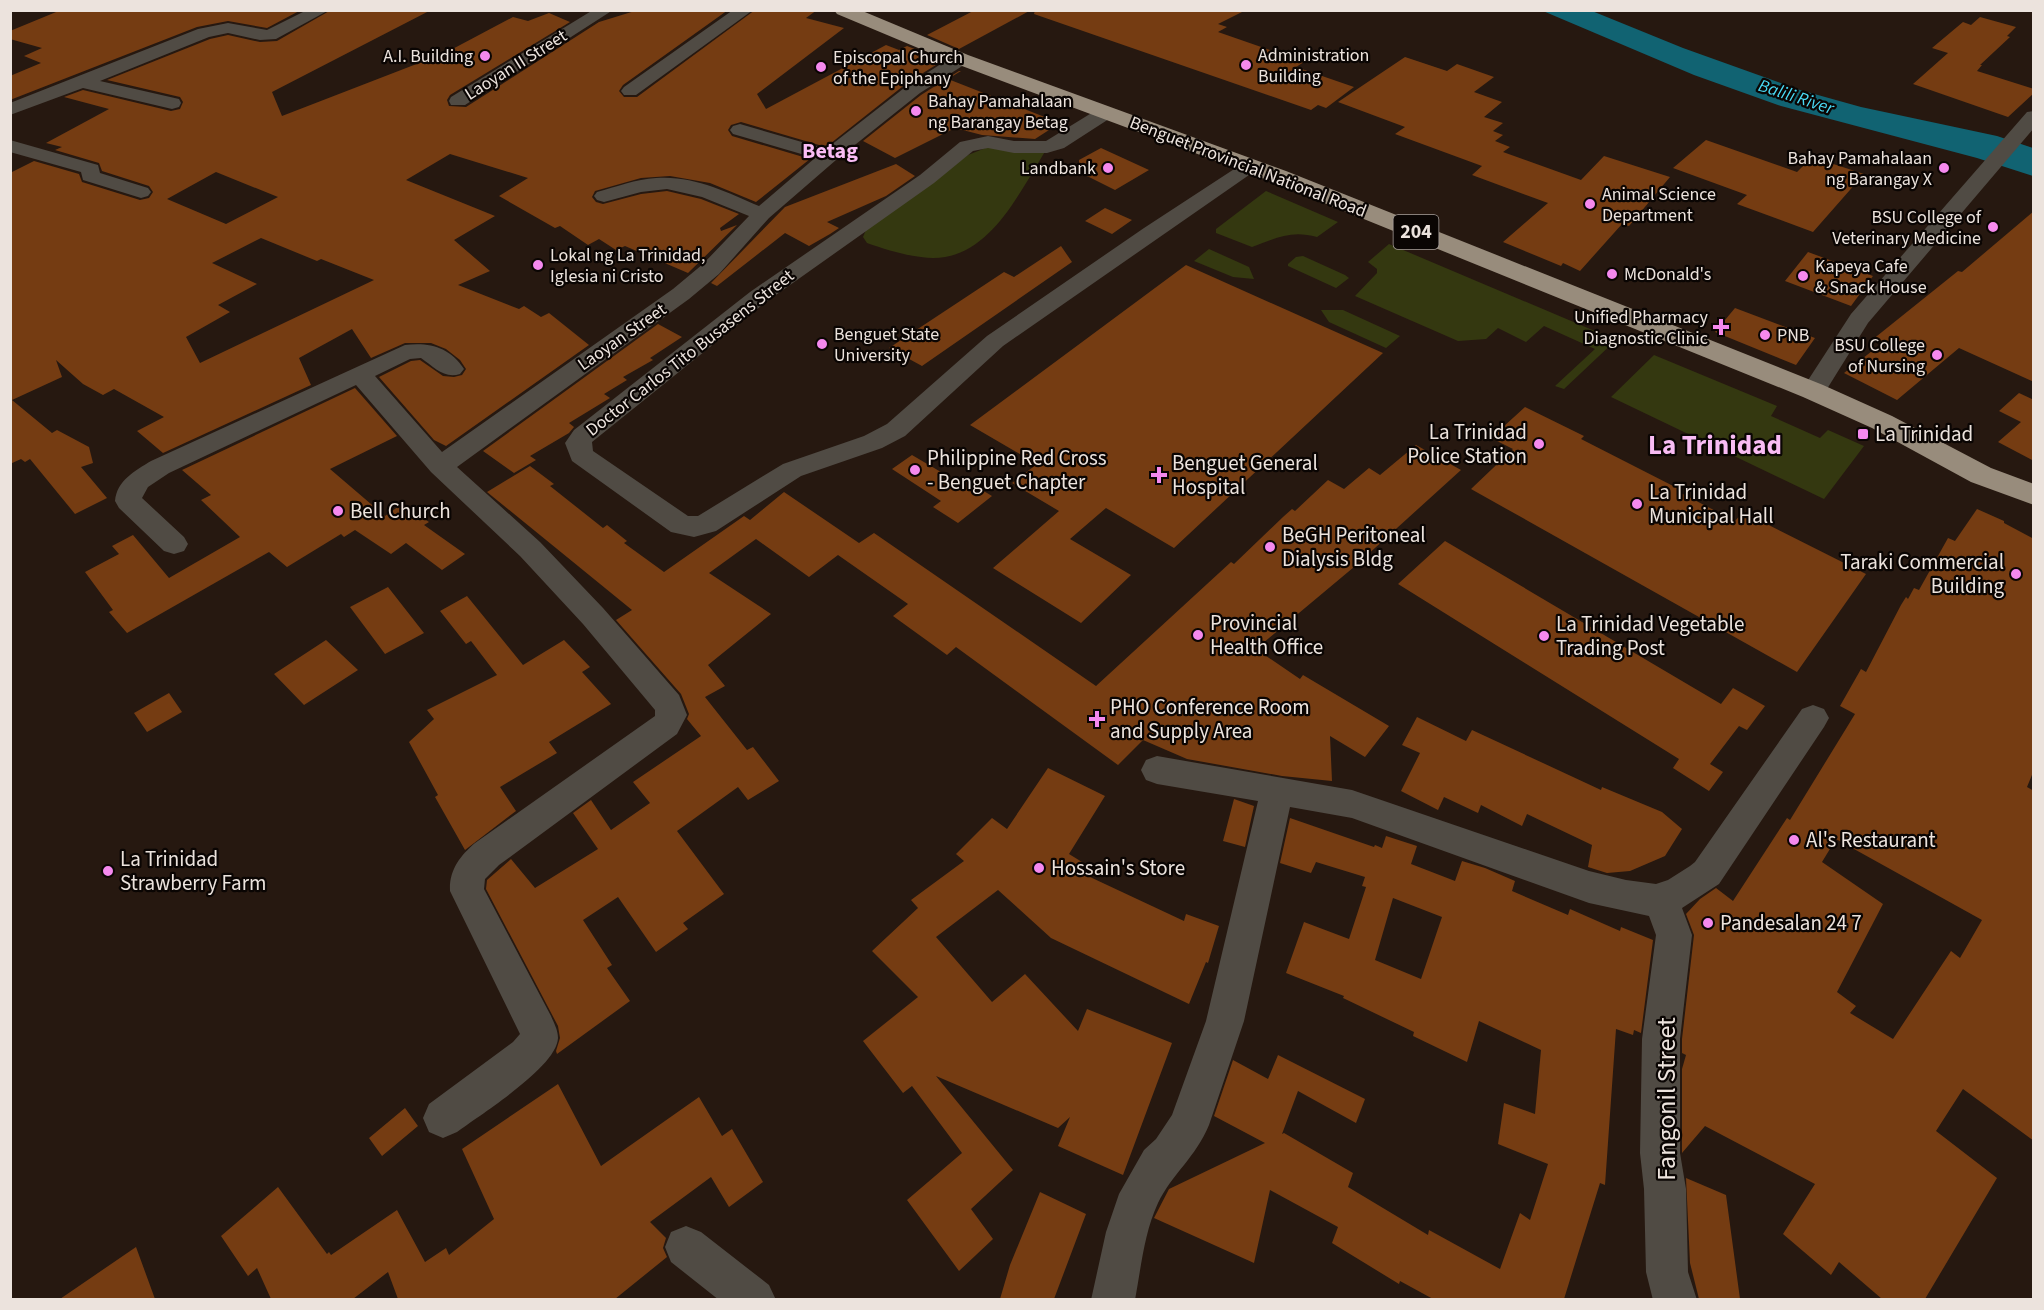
<svg xmlns="http://www.w3.org/2000/svg" width="2044" height="1310" font-family="'Source Sans 3',sans-serif">
<style>
.green{fill:#343810}
.water{fill:#116372}
.building{fill:#753c12;fill-rule:evenodd}
.lines{fill:none;stroke-linecap:round;stroke-linejoin:round}
.street{fill:#504b44;fill-rule:evenodd}
.highway{fill:#988c7c;fill-rule:evenodd}
.poi-dot{fill:#f589ee;stroke:#0a0503;stroke-width:2}
.labels{text-anchor:middle;dominant-baseline:central;stroke-width:4.5;stroke-linejoin:round;paint-order:stroke}
.far-poi-label{font-size:18px;fill:#ece3dd;stroke:#0a0503;text-anchor:start}
.far-street-label{font-size:18px;fill:#ece3dd;stroke:#0a0503}
.far-water-label{font-size:18px;font-style:italic;fill:#4adaf5;stroke:#0a0503}
.shield{fill:#0a0503;stroke:#a8a09c;stroke-width:1.5}
.shield-label{font-size:20px;font-weight:bold;fill:#ece3dd}
.poi-label{font-size:21px;fill:#ece3dd;stroke:#0a0503;text-anchor:start}
.far-district-label{font-size:22px;font-weight:bold;fill:#f9bcf4;stroke:#0a0503}
.near-street-label{font-size:26px;fill:#ece3dd;stroke:#0a0503}
.district-label{font-size:27px;font-weight:bold;fill:#f9bcf4;stroke:#0a0503}
</style>
<rect width="100%" height="100%" fill="#261810"/>
<path class="green" d="M988 147 1046 150C1017 196 986 267 921 257 903 255 884 249 867 243L863 237 866 230 968 155Z
M1266 191 1338 222 1317 237C1291 230 1276 238 1252 247L1216 233V229Z
M1389 244 1616 340 1564 389 1555 386 1595 349 1544 326 1526 342 1498 328 1486 339 1458 341 1355 296 1377 273V269L1368 262Z
M1209 249 1249 267 1254 279 1233 277 1194 261Z
M1303 256 1345 275 1349 278 1336 288 1288 266V264L1296 257Z
M1321 310H1343L1400 336 1386 348 1329 322Z
M1654 355 1777 406 1771 416 1820 438 1828 430 1864 446 1824 499 1611 397Z"/>
<path class="water" d="M1543 11H1592L1683 48 1800 90 1861 107 1997 136 2033 148V176L1977 158 1781 106 1694 75Z"/>
<path class="building" d="M61 10H301L267 28 228 21 197 27 10 100V76L41 63 24 56 42 48 10 39V31Z
M331 10H431L272 92 282 116 445 53 513 17 528 21 549 13 570 22 450 95 447 100 449 106 466 107 599 22 638 10H728L623 85 619 91 624 97H637L755 10H817L806 18 844 28 757 94 766 109 886 45 899 50 907 46 940 59 936 61 939 63 907 83 826 147 741 122 731 125 728 130 732 136 810 159 756 202 710 183 670 176 641 178 595 191 592 197 596 202 603 204 641 194 667 191 701 199 739 214 720 228 721 231 737 225 688 273 625 246 616 250 599 239 588 245 560 226 555 228 499 196 528 178 450 154 406 180 495 216 454 240 490 271 458 285 519 309 524 306 541 317 549 313 589 345 446 446 434 440 379 377 411 361 420 360 443 376 454 377 462 375 466 369 460 360 446 349 431 343H405L371 358 352 329 299 358 311 385 163 453 137 431 164 417 114 389 103 395 83 384 56 360 62 377 12 400 52 433 57 430 89 447 93 463 81 467 107 498 75 514 30 459 25 462 21 459 10 464V173L34 161 79 174 82 182 140 200 149 198 153 192 149 186 102 171 99 163 55 150 62 147 46 143 109 109 64 97 83 90 171 111 180 109 183 102 180 97 107 80 210 39 228 35 260 42 277 41ZM216 172 278 197 226 224 167 199ZM261 238 317 261 321 259 374 280 200 363 186 337 230 312 218 305 257 284 212 263Z
M975 10H1031L959 49 927 35Z
M1035 10H1246L1218 24 1227 27 1218 32 1304 62 1296 67 1354 87 1326 108 1318 105 1311 110 1034 14Z
M1980 17 2016 27 2007 36 2010 37 1980 65H1982L1977 71 2034 89V93L2008 117 1913 84 1948 53 1932 48 1963 22 1971 25Z
M1405 57 1447 71 1457 64 1494 77 1474 92 1502 102 1484 117 1503 123 1493 131 1503 135 1495 141 1510 147 1503 152 1581 180 1604 156 1670 177 1629 226 1622 224 1580 271 1563 263 1561 266 1503 242 1548 203 1472 175 1482 166 1395 134 1405 127 1338 102Z
M959 71H961L948 79 1060 123 1035 139 982 135 955 128 895 158 863 141 921 95Z
M1706 140 1797 172 1812 157 1864 174 1813 232 1737 204 1747 195 1673 168Z
M1101 148 1149 170 1115 190 1079 172V160Z
M896 164 915 176 886 196 827 222 839 228 830 234 809 246 785 233 717 286 711 283 785 207Z
M1105 208 1132 220 1112 234 1085 221Z
M2034 211V382L1959 348 1897 400 1844 373 1881 344 1872 340 1958 271 1962 272Z
M1061 246 1072 262 922 366 889 348 1004 272 1014 277Z
M1808 252 1873 276 1851 306 1785 281Z
M1186 265 1383 353 1174 548 1106 508 1070 539 1131 575 1081 623 993 568 1059 511 1012 483 1037 464 970 425Z
M1735 308 1815 338 1796 365 1715 332Z
M658 324 682 337 650 358 653 360 623 377 627 380 604 394 610 398 569 423 574 427 569 433 530 456 536 460 514 473 483 451Z
M355 388 397 436 330 469 385 516 402 504 429 522 424 525 465 554 442 570 406 543 391 554 355 530 344 537 341 534 287 567 269 552 127 633 109 612 113 610 85 572 119 554 112 546 133 535 169 578 240 537 201 500 211 495 182 470Z
M2019 393 2034 400V461L1998 442 2021 422 1999 411Z
M1525 407 1584 436 1581 439 1681 490 1679 492 1735 521 1743 512 1866 574 1797 672 1471 489 1513 449 1491 438Z
M1416 445 1461 470 1354 567 1256 649 1300 679 1303 675 1389 726 1365 757 1330 736 1332 781 1282 776 1187 759 1143 740 1118 765 956 647 947 655 893 616 908 604 838 555 809 577 756 539 709 573 771 614 708 665 725 686 705 697 747 750 753 747 779 781 748 800 738 787 677 831 724 894 683 923 688 929 656 952 618 897 583 920 612 965 607 968 630 1001 557 1054 556 1051 560 1038 558 1026 486 889 487 880 511 859 535 888 598 849 573 813 591 800 611 830 650 803 633 782 701 736 687 719 689 714 681 694 616 620 632 610 487 492 530 466 554 484 550 486 603 528 607 525 627 541 624 543 664 572 744 516 750 520 784 492 859 543 874 533 1096 686 1231 562 1234 564 1283 517 1292 509 1295 511 1328 480 1344 489 1369 468 1380 475Z
M912 455 963 485 967 481 992 496 958 523 933 507 941 501 892 469Z
M1977 509 2004 521V523L2034 539V770L2027 787 2034 791V1141L1963 1089 1936 1131 1997 1178 1925 1299H1882L1839 1262 1831 1275 1783 1234 1815 1184 1705 1126 1682 1153V1069L1686 1055 1682 1053V1039L1694 935 1686 914 1700 899 1716 888 1733 901 1787 818 1790 820 1855 714 1840 706 1861 669 1866 672 1901 605 1906 597 1908 599 1914 588 1919 590 1948 538 1955 541ZM1836 839 1982 920 1960 958 1951 951 1893 1039 1850 1013 1856 1006 1837 992 1883 904 1822 862Z
M1445 541 1721 704 1733 688 1765 706 1747 730 1739 726 1710 764 1723 772 1709 791 1673 768 1679 759 1398 584Z
M388 587 424 633 385 654 350 607Z
M467 596 523 665 564 640 590 667 582 672 611 704 549 742 557 753 500 787 516 811 465 850 435 797 438 795 409 742 434 719 427 710 497 675 471 641 466 644 440 611Z
M326 640 358 670 304 705 274 674Z
M169 693 182 712 147 732 134 713Z
M1417 717 1466 741 1472 730 1601 790 1602 787 1662 812 1682 829 1665 856 1630 871 1607 873 1588 867 1592 845 1527 814 1522 826 1481 805 1478 813 1444 797 1438 810 1401 791 1420 753 1402 745Z
M1048 768 1105 796 1069 854 1095 870 1090 877 1184 921 1186 914 1219 926 1208 963 1206 962 1189 1004 1051 938 998 890 936 937 992 1002 1025 974 1078 1031 1087 1009 1172 1043 1123 1175 1058 1146 1070 1117 1058 1128 936 1076 1013 1170 971 1209 993 1239 959 1271 907 1200 962 1153 912 1086 903 1093 863 1041 918 997 872 951 918 908 911 900 964 861 956 854 992 818 1007 829Z
M1234 799 1254 806 1245 847 1223 841Z
M1290 818 1374 847 1375 845 1382 848 1386 836 1417 846 1411 864 1455 881 1462 861 1485 868 1515 881 1512 891 1568 915 1570 909 1620 931 1621 927 1653 940 1641 1033 1634 1030 1633 1035 1616 1029 1605 1185 1600 1183 1564 1299H1433L1400 1281 1399 1284 1332 1243 1338 1227 1270 1190 1254 1263 1154 1218 1169 1189 1265 1143 1214 1116 1233 1060 1268 1079 1278 1055 1365 1099 1356 1123 1298 1091 1282 1134 1284 1133 1353 1173 1348 1187 1428 1235 1429 1230 1500 1269 1520 1213 1530 1220 1548 1164 1498 1144 1504 1103 1535 1114 1541 1050 1479 1021 1467 1062 1413 1036 1414 1032 1343 998 1344 996 1286 973 1304 922 1349 939 1366 887 1362 886 1365 877 1316 862 1311 873 1280 863ZM1393 898 1442 917 1421 979 1375 960Z
M558 1084 601 1166 699 1097 722 1136 732 1129 763 1182 729 1207 711 1177 650 1222 666 1238 663 1248 667 1257 615 1299H398L388 1272 353 1299H271L257 1268 248 1276 221 1236 278 1187 327 1254 329 1252 331 1255 397 1210 425 1262 446 1248 449 1255 494 1219 462 1149Z
M405 1108 418 1126 382 1156 369 1138Z
M1686 1178 1726 1195 1740 1299H1699L1690 1263Z
M1040 1192 1086 1214 1054 1299H1000L1010 1265Z
M136 1247 155 1299H60Z"/>
<g class="lines">
<path class="street" d="M307 10H329L276 39 260 40 228 33 209 37 100 81 179 99 181 103 179 107 172 109 83 88 10 115V103L198 29 228 23 267 30Z
M593 10H613L465 105H451L449 101 451 97Z
M733 10H753L636 95H624L621 91 624 87Z
M961 54 967 55 970 59 967 63 920 93 836 160 769 218 719 274 689 299 457 467 540 542 603 608 679 695 687 715 677 734 499 865 485 879 484 889 551 1016C554 1023 558 1030 558 1038 557 1067 481 1114 457 1132L443 1138 429 1132 423 1118 429 1104 513 1042 520 1034 450 891C449 870 460 856 475 843L655 716V710L583 624 520 556 431 472 356 385 169 473 148 487 142 498 184 537 188 544 184 551 174 554 164 551 119 508 115 501C117 480 135 471 151 461L405 345C429 342 450 347 464 369L460 374C444 379 434 367 421 358L410 359 375 376 442 452 673 289 703 264 749 216 702 197 667 189 641 192 604 202 597 200 594 196 597 192C616 187 636 179 656 178 692 175 727 192 759 206L815 158 733 134 730 130 733 126 740 124 826 149 908 85 955 55Z
M1105 107 1112 109 1114 113 1112 117 1064 148 1047 153H1014L988 148 973 151 934 183 766 302 592 442 593 451 688 516H698L783 464 864 436 887 424 987 336 1144 228 1245 162H1259L1262 166 1003 346 905 436 882 448 801 476 716 531 694 537 671 532 572 461 565 443 574 430 750 292 920 175 960 142 988 136 1014 141H1046L1098 109Z
M2034 111V128L1868 323 1822 397 1813 399 1804 397 1801 391 1851 314 2027 112Z
M10 140 98 165 100 173 148 188 151 192 148 196 141 198 83 180 81 172 10 152Z
M1813 705 1824 709 1829 718 1824 727 1719 884 1682 908 1692 935 1680 1039V1153L1686 1189 1688 1272 1697 1300H1653L1646 1272 1644 1189 1640 1153 1642 1039 1656 935 1649 916 1589 903 1352 818 1290 807 1244 1021 1209 1125C1196 1157 1172 1174 1158 1203 1144 1233 1141 1268 1135 1300H1091L1106 1232 1119 1194 1144 1150 1156 1139 1172 1115 1206 1021 1258 801 1157 784 1146 780 1141 770 1146 760 1157 756 1352 790 1589 871 1626 880 1656 884 1668 880 1690 866 1695 862 1802 709Z
M686 1226 701 1232 769 1285 776 1300H719L671 1262 665 1247 671 1232Z"/>
<path class="highway" d="M834 10H860L968 55 1286 171 1823 385 1892 416 1991 468 2034 484V505L1971 482 1872 428 1803 397 1270 181 954 63 837 14Z"/>
</g>
<g class="poi-dot">
<circle cx="485" cy="56" r="6"/>
<circle cx="1246" cy="65" r="6"/>
<circle cx="821" cy="67" r="6"/>
<circle cx="916" cy="111" r="6"/>
<circle cx="1108" cy="168" r="6"/>
<circle cx="1944" cy="168" r="6"/>
<circle cx="1590" cy="204" r="6"/>
<circle cx="1993" cy="227" r="6"/>
<circle cx="538" cy="265" r="6"/>
<circle cx="1612" cy="274" r="6"/>
<circle cx="1803" cy="276" r="6"/>
<path d="M1718 318h6v6h6v6h-6v6h-6v-6h-6v-6h6z"/>
<circle cx="1765" cy="335" r="6"/>
<circle cx="822" cy="344" r="6"/>
<circle cx="1937" cy="355" r="6"/>
<rect x="1857" y="428" width="12" height="12" rx="3"/>
<circle cx="1539" cy="444" r="6"/>
<circle cx="915" cy="470" r="6"/>
<path d="M1156 466h6v6h6v6h-6v6h-6v-6h-6v-6h6z"/>
<circle cx="1637" cy="504" r="6"/>
<circle cx="338" cy="511" r="6"/>
<circle cx="1270" cy="547" r="6"/>
<circle cx="2016" cy="574" r="6"/>
<circle cx="1198" cy="635" r="6"/>
<circle cx="1544" cy="636" r="6"/>
<path d="M1094 710h6v6h6v6h-6v6h-6v-6h-6v-6h6z"/>
<circle cx="1794" cy="840" r="6"/>
<circle cx="1039" cy="868" r="6"/>
<circle cx="108" cy="871" r="6"/>
<circle cx="1708" cy="923" r="6"/>
</g>
<g class="labels">
<g class="far-poi-label">
<text x="1258" y="55">Administration<tspan x="1258" dy="21">Building</tspan></text>
<text x="473" y="56" text-anchor="end">A.I. Building</text>
<text x="833" y="57">Episcopal Church<tspan x="833" dy="21">of the Epiphany</tspan></text>
<text x="928" y="101">Bahay Pamahalaan<tspan x="928" dy="21">ng Barangay Betag</tspan></text>
<text x="1932" y="158" text-anchor="end">Bahay Pamahalaan<tspan x="1932" dy="21">ng Barangay X</tspan></text>
<text x="1096" y="168" text-anchor="end">Landbank</text>
<text x="1602" y="194">Animal Science<tspan x="1602" dy="21">Department</tspan></text>
<text x="1981" y="217" text-anchor="end">BSU College of<tspan x="1981" dy="21">Veterinary Medicine</tspan></text>
<text x="550" y="255">Lokal ng La Trinidad,<tspan x="550" dy="21">Iglesia ni Cristo</tspan></text>
<text x="1815" y="266">Kapeya Cafe<tspan x="1815" dy="21">&amp; Snack House</tspan></text>
<text x="1624" y="274">McDonald's</text>
<text x="1708" y="317" text-anchor="end">Unified Pharmacy<tspan x="1708" dy="21">Diagnostic Clinic</tspan></text>
<text x="834" y="334">Benguet State<tspan x="834" dy="21">University</tspan></text>
<text x="1777" y="335">PNB</text>
<text x="1925" y="345" text-anchor="end">BSU College<tspan x="1925" dy="21">of Nursing</tspan></text>
</g>
<g class="far-street-label">
<text transform="translate(516 65) rotate(-32)">Laoyan II Street</text>
<text transform="translate(1248 167) rotate(21)">Benguet Provincial National Road</text>
<text transform="translate(622 337) rotate(-35)">Laoyan Street</text>
<text transform="translate(690 353) rotate(-38)">Doctor Carlos Tito Busasens Street</text>
</g>
<g class="far-water-label">
<text transform="translate(1796 97) rotate(18)">Balili River</text>
</g>
<rect class="shield" x="1393.5" y="215" width="45" height="34" rx="4.5"/>
<g class="shield-label">
<text x="1416" y="232">204</text>
</g>
<g class="poi-label">
<text x="1527" y="432" text-anchor="end">La Trinidad<tspan x="1527" dy="24">Police Station</tspan></text>
<text x="1875" y="434">La Trinidad</text>
<text x="927" y="458">Philippine Red Cross<tspan x="927" dy="24">- Benguet Chapter</tspan></text>
<text x="1172" y="463">Benguet General<tspan x="1172" dy="24">Hospital</tspan></text>
<text x="1649" y="492">La Trinidad<tspan x="1649" dy="24">Municipal Hall</tspan></text>
<text x="350" y="511">Bell Church</text>
<text x="1282" y="535">BeGH Peritoneal<tspan x="1282" dy="24">Dialysis Bldg</tspan></text>
<text x="2004" y="562" text-anchor="end">Taraki Commercial<tspan x="2004" dy="24">Building</tspan></text>
<text x="1210" y="623">Provincial<tspan x="1210" dy="24">Health Office</tspan></text>
<text x="1556" y="624">La Trinidad Vegetable<tspan x="1556" dy="24">Trading Post</tspan></text>
<text x="1110" y="707">PHO Conference Room<tspan x="1110" dy="24">and Supply Area</tspan></text>
<text x="1806" y="840">Al's Restaurant</text>
<text x="120" y="859">La Trinidad<tspan x="120" dy="24">Strawberry Farm</tspan></text>
<text x="1051" y="868">Hossain's Store</text>
<text x="1720" y="923">Pandesalan 24 7</text>
</g>
<g class="far-district-label">
<text x="830" y="151">Betag</text>
</g>
<g class="near-street-label">
<text transform="translate(1666 1099) rotate(-90)">Fangonil Street</text>
</g>
<g class="district-label">
<text x="1715" y="445">La Trinidad</text>
</g>
</g>
<rect width="2044" height="1310" fill="none" stroke="#ece3dd" stroke-width="24"/>
</svg>
